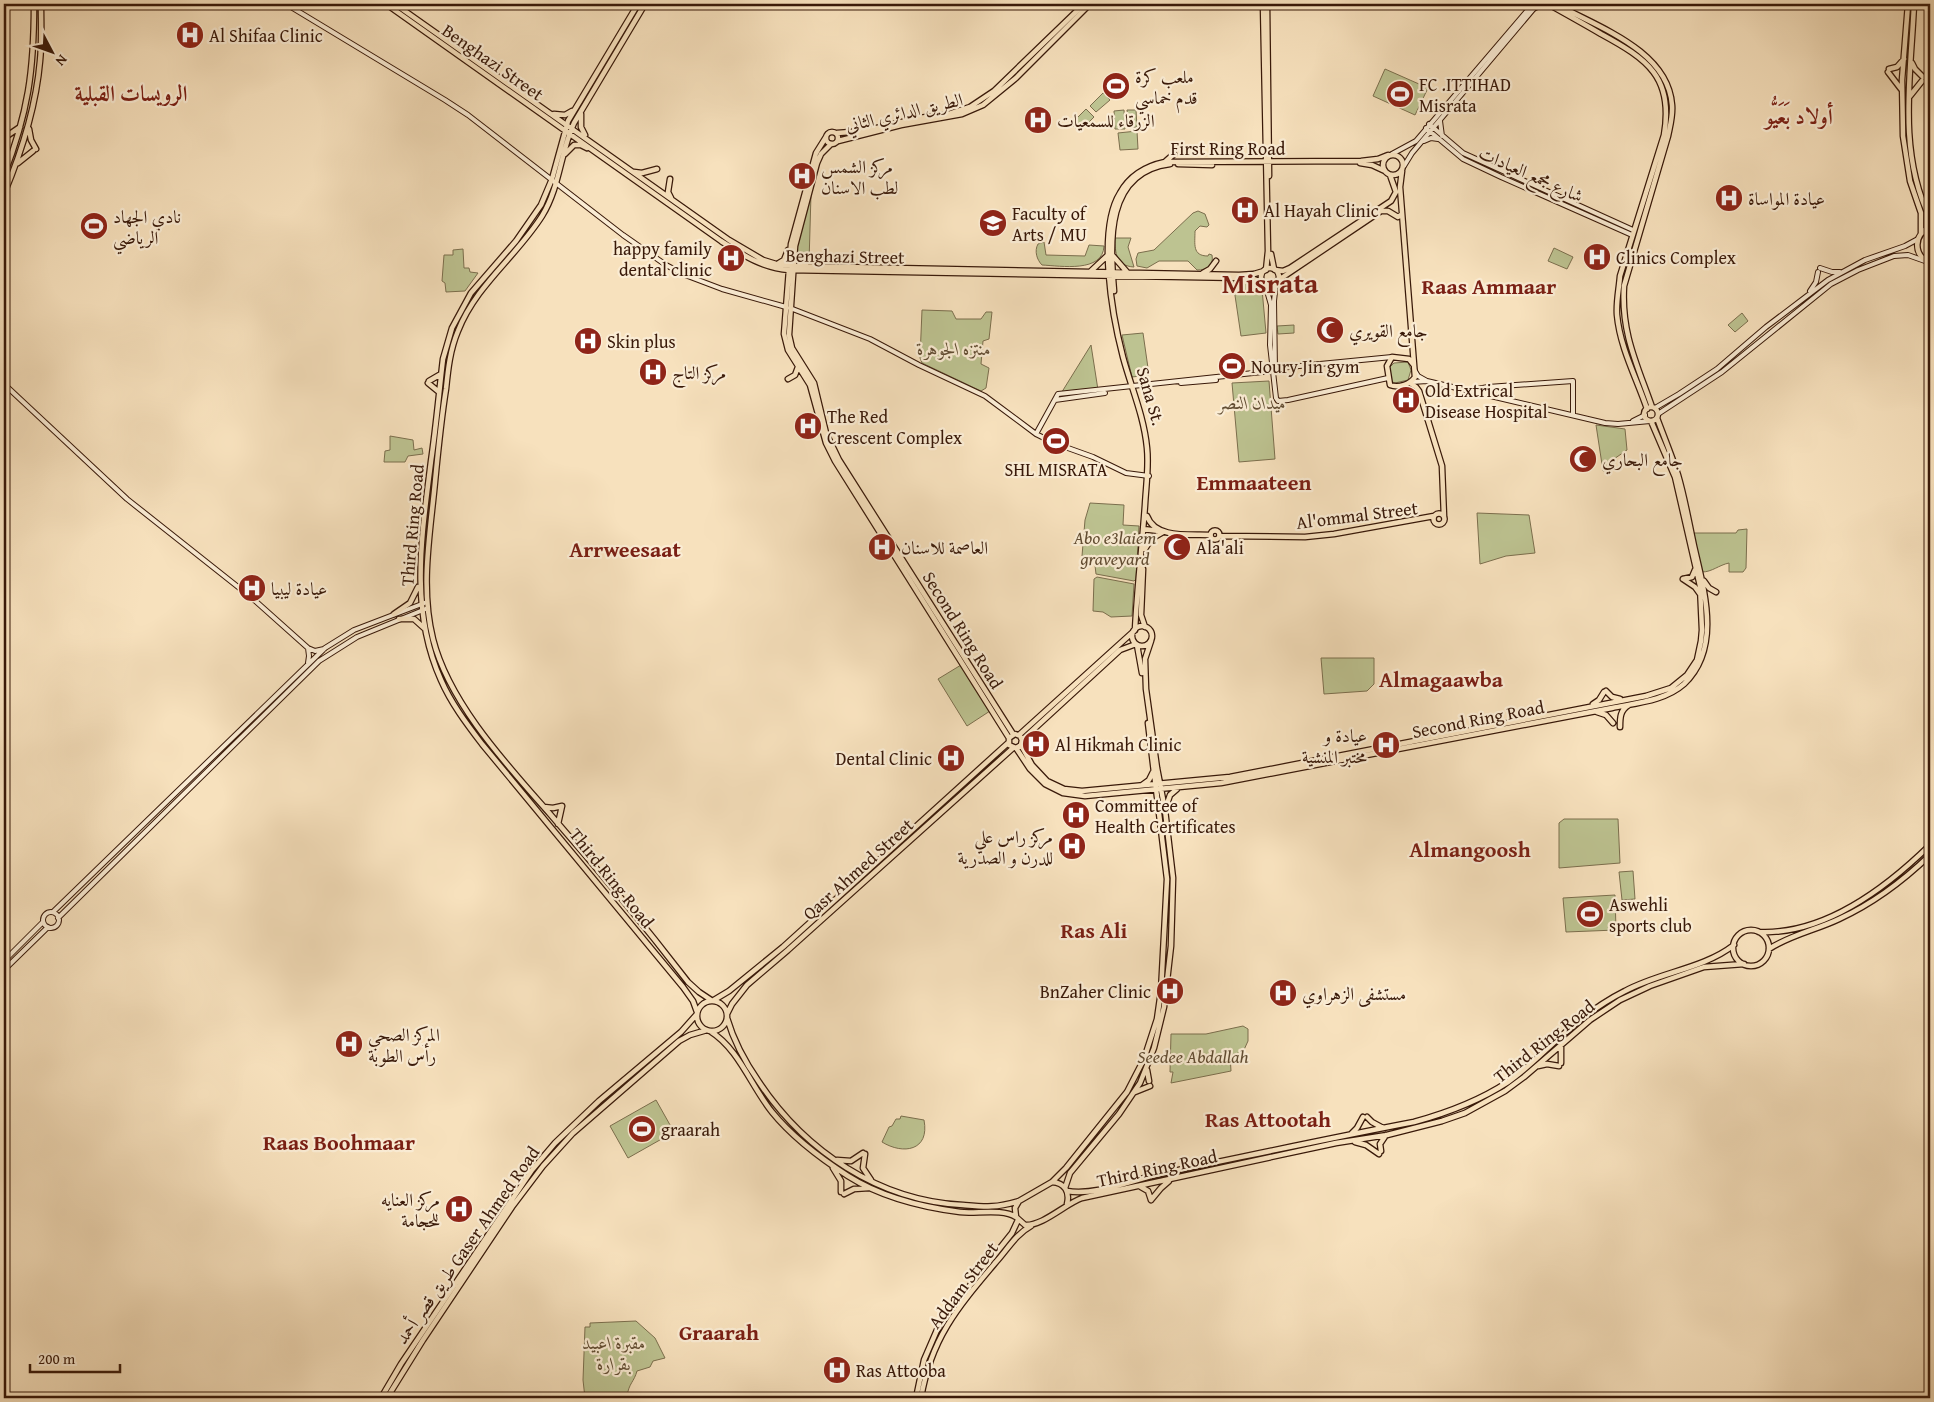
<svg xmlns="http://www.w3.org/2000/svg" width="1934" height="1402" font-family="'Gentium Book Plus',Amiri,serif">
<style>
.green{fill:#bdc391;stroke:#7b6e4d}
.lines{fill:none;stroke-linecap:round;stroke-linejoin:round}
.secondary-casing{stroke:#391909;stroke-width:6}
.primary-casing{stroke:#391909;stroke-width:7}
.secondary{stroke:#faecd4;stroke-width:4}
.primary{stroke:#f7e1bd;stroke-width:4.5}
.labels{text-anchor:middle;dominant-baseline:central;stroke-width:4.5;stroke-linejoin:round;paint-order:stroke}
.poi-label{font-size:18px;fill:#391909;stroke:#faecd4;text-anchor:start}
.street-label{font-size:18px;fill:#391909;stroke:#faecd4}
.park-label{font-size:18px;font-style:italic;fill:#614c32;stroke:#faecd4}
.district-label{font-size:22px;font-weight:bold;fill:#7a1f14;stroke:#faecd4}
.town-label{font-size:28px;font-weight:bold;fill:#7a1f14;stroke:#faecd4}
</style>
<rect width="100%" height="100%" fill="#f7e1bd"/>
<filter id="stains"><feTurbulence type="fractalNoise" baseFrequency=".004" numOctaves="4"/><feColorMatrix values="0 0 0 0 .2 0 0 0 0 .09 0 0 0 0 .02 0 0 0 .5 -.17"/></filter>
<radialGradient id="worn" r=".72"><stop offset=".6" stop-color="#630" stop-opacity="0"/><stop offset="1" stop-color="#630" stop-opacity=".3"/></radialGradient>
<path class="green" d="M1385 69 1428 88 1415 115 1373 96Z
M1120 77 1126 83 1113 95 1107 89Z
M1103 93 1110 100 1096 112 1090 106Z
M1086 109 1094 117 1079 132 1071 124Z
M1124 110 1125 129H1115L1114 111Z
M1127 110H1136L1137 127 1128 128Z
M1137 131 1138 149 1120 150 1118 133Z
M811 194 809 263H805L797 257 796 248Z
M1198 211 1205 214 1209 225 1207 227 1200 226 1195 231C1195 244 1192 256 1208 256L1209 254 1212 255C1214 266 1207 270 1197 270L1188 261H1159L1147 268 1137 266 1136 259 1138 253 1154 250 1193 213Z
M1115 238H1131L1128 247 1134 267C1116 266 1115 253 1115 238Z
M1044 242 1046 255 1085 256 1089 245 1104 246C1103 273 1061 266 1042 265 1037 260 1034 251 1038 244Z
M1554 248 1573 257 1567 269 1548 261Z
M463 249 464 268H469L470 272 478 273 465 291 446 292 445 283 442 281 444 255H453V250Z
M1233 282H1253L1262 289 1266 333 1241 336Z
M922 310 952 311 956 319H981L986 312H992L989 339 983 341 981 364 989 368 986 388 981 391 922 363 920 358Z
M1742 313 1748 321 1735 332 1728 325Z
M1294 325V333L1278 334 1277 326Z
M1143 333 1149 375 1132 377 1122 335Z
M1091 345 1098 390 1060 395Z
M1408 362 1411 370 1408 380 1395 383 1390 381 1389 368 1394 363Z
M1269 381 1275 459 1239 462 1232 383Z
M1596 425 1625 429 1627 450 1611 461 1609 470 1603 471Z
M390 436 413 440 414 450 422 448 423 454 408 456 405 462H384L385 451 390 450Z
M1090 503 1124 505 1123 525 1139 526 1136 579 1134 581 1096 574 1094 557 1082 556 1085 520Z
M1477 513 1529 515 1535 553 1506 556 1480 564Z
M1747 529 1746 568 1743 572H1729V563C1719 565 1712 572 1702 572L1693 533H1736L1738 530Z
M1097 577 1134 584 1132 616 1111 617 1103 612 1093 611 1094 579Z
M1321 658H1374V684L1367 691 1324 694Z
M961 665 990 711 967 726 938 679Z
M1564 819H1618L1620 863 1559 868V823Z
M1633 871 1635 899 1622 900 1619 872Z
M1615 895 1616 930 1566 932 1563 898Z
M1243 1026 1248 1029V1041L1243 1052 1230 1055 1231 1071 1171 1083 1173 1072H1170L1171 1034H1206Z
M656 1100 674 1132 628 1158 610 1126Z
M901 1116 924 1120C930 1151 903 1155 882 1142L889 1127 892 1126 896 1119H900Z
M636 1321 655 1338 665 1358 653 1361 650 1367 637 1371C634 1382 629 1383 627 1396L585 1398 583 1380 585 1327H590V1323Z"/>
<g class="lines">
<defs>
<path id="secondary" d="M286 4 445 100 468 115 623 235 666 265 685 275 722 289 786 307
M1440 121 1442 136
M1429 124 1463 153 1633 230
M1426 128 1463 159 1501 177 1632 235
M1424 141 1431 138 1438 139
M1392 154 1416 141 1533 4
M1404 166 1412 153 1536 6
M1820 268 1832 272H1840
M1265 284 1271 305 1270 345 1276 398 1278 401 1288 400 1388 378
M1810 291 1816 282 1818 272
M790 308 870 339 919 365 985 396 1036 434 1054 443 1093 457 1126 473 1149 476
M1275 370 1274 301 1276 283
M1273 371 1279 368 1392 357
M1415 371 1418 376 1427 381 1605 423 1618 424 1650 421
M1412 382 1427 381
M1181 383 1216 380
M4 384 127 499 252 598 308 648 315 651 324 649
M1472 390 1488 387 1573 381V415
M1055 400 1105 393
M1655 408 1679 394 1717 369 1766 327 1828 280 1865 260 1905 246 1918 239
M1658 414 1722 372 1831 284 1858 270 1894 256 1908 255 1925 261
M1633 421 1645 415
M1036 434 1058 394 1273 371
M308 648 309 656 308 663
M53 912 325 648 354 630 427 602
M43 920a8 8 0 1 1 16 0a8 8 0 1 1-16 0Z
M58 918 319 661 357 637 428 608
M4 961 43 922
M4 970 48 927"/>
<path id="primary" d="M386 4 721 241C743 255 762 268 789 270L1241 278 1254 279 1264 283
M395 4 729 240 763 260 776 264 795 266 1239 275 1254 274 1264 271
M638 4 568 121 552 179 541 205 516 241 471 293 452 328 443 359C439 393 436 427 431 461 422 535 409 609 441 680 451 703 466 723 482 744L683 987 693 1001 697 1012
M645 4 574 123C560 153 560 187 542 216 516 257 476 285 458 331 450 350 448 369 446 389 441 420 438 451 435 482 430 535 420 587 433 639 449 703 507 765 550 814 597 868 644 925 688 982L699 992 711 1000
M1263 4 1268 251 1266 270
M1267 4 1269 176
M1548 4C1566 14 1584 24 1601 34 1647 59 1674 77 1664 135L1620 276C1619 289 1616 302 1617 315 1620 348 1637 379 1647 409
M1556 4C1597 27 1668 50 1672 105 1673 116 1670 126 1668 136L1624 286C1621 333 1637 364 1652 407
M1908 4 1902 80 1903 136 1910 181 1921 213V233
M1914 4C1911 74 1897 152 1930 218
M1532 5 1533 4
M1534 8 1543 4
M1912 63 1915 69 1923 77
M1889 69 1897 67 1904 59
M1888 72 1901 89
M1910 96 1922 81
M554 114 565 115 572 111
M581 114V127L585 135
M29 129 31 140 36 149
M826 138a6 6 0 1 1 12 0a6 6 0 1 1-12 0Z
M837 133 864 131 919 118 949 114 970 107 994 91 1084 4
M826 137 816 153 791 244 784 334 788 350 810 385 826 443 835 461 1009 738
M4 138 20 127
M838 141 901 125 962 114 983 105 1016 78 1090 4
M831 144 821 154 817 163 795 246 789 335 792 348 814 383 826 433 839 460 1013 734
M4 147 7 154V162
M565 154 574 145H581L587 148
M1383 165a10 10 0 1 1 20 0a10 10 0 1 1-20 0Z
M1166 161 1174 154
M18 163 33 151
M1360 163 1372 165 1385 171
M1178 164 1212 165
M1402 171 1400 187 1415 377C1410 385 1398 388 1390 385L1387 366 1392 357 1409 359 1413 364
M634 172 642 173 657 169
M4 175C28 113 34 71 34 4
M670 179 668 192 671 198
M4 194C22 151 36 108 40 61 42 42 41 23 41 4
M1930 227C1913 235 1913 255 1930 263
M794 253 797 259 806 265
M1271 254 1274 269
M1113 256 1127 272
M779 263 784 260 788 250
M1261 277a9 9 0 1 1 18 0a9 9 0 1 1-18 0Z
M1275 270 1283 271 1290 268 1391 201 1396 192 1390 175
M1091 271 1108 255
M1203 273 1210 269 1216 261
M1277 281 1381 211H1388L1398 217 1402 214
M1114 291C1110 243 1105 172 1170 164
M788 379 795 375 798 367
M429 381 441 374
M428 383 439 392
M1410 383 1416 387 1419 391 1442 466 1444 517
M1644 414a7 7 0 1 1 14 0a7 7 0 1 1-14 0Z
M1433.5 519a5.5 5.5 0 1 1 11 0a5.5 5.5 0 1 1-11 0Z
M1147 516C1155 539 1190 534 1210 535
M1143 529 1159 531
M1210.5 535a4.5 4.5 0 1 1 9 0a4.5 4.5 0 1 1-9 0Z
M1220 536 1305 537 1334 534 1434 516
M1145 549 1151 539 1163 532
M1143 569 1141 615 1145 627
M1683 579 1695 587 1700 594
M1683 579 1692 577 1695 570
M1704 581 1709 588 1716 592
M394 614 410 603 418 587
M399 619H414L424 628
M1132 636a10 10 0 1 1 20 0a10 10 0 1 1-20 0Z
M1135 630C1137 589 1142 547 1145 505 1146 486 1149 467 1147 448 1144 416 1131 387 1123 357 1112 315 1097 230 1120 193 1130 175 1146 166 1165 162L1361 161 1378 159 1388 155
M1137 645 1142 673
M1606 691 1612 697 1620 699
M1593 704 1599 700 1604 692
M1597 712 1606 715 1613 723
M1620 727C1620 718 1620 710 1629 705
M1019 735 1134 631
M1022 740 1120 650 1136 644
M1021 745 1032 765 1047 781 1064 789 1082 791 1230 777 1646 696 1671 688 1687 675 1697 660 1701 641 1702 630 1700 586 1675 477 1651 421
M1016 748 1021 745 1022 740 1020 736 1015 734 1009 738V745L1016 748 1030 769 1045 784 1063 793 1085 796 1221 783 1612 708C1636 703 1665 701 1684 684 1722 648 1704 590 1694 546 1689 523 1685 499 1678 475 1672 456 1664 437 1657 418
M1142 785 1149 780 1153 772
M544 807 553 808 562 806
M1166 807 1170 795 1177 789
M558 824 562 806
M1733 948a18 18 0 1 1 36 0a18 18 0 1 1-36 0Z
M1759 932C1824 935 1886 888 1930 845
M1769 949C1790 935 1816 930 1839 919 1874 903 1903 881 1930 855
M714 1000 729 991 783 947 1008 743
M697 1016a15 15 0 1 1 30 0a15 15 0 1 1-30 0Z
M727 1014 732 1004 747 985 788 950 1013 748
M727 1018C734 1042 745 1062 759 1082 805 1151 879 1201 963 1205 987 1207 995 1208 1019 1201
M710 1031C739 1049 751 1086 772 1112 793 1138 820 1158 848 1176 881 1197 921 1207 960 1212 976 1214 1002 1208 1016 1217
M1561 1045V1063
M1538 1066 1547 1064 1559 1066
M1147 1070 1149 1081
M1135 1092 1150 1086
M1367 1117 1372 1122 1383 1128
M1351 1134 1357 1128 1363 1117
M1355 1142 1366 1145 1379 1154
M1381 1151 1380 1144 1386 1135
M865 1154 863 1168 871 1180
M837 1160 851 1161 863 1153
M833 1168 841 1181V1192
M1052 1182 1066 1168 1127 1092 1144 1059 1157 1019 1161 991 1167 879 1148 723
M1141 1187 1148 1191 1151 1200
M1065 1188 1070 1173 1119 1114 1140 1083 1154 1048 1164 1007 1171 946 1173 878 1165 810 1157 768 1146 689 1145 659 1151 641
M1067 1191C1097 1196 1134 1179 1164 1173 1247 1156 1330 1138 1414 1122 1447 1113 1479 1101 1508 1082 1527 1069 1543 1052 1560 1037 1580 1019 1601 1003 1625 991 1660 972 1703 969 1734 945
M844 1194 854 1189 869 1188
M1151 1200 1161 1188 1169 1181
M1067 1204C1070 1192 1065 1183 1052 1182L1019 1201 1015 1208 1016 1217 1025 1225C1043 1226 1065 1204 1082 1198L1336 1143 1387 1135 1442 1121 1465 1113 1505 1091 1524 1077 1590 1020 1620 1000 1650 986 1704 967 1744 964
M381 1398 401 1364 532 1170 555 1143 599 1101 681 1032 697 1014
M387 1398 423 1340 512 1207 543 1166 573 1133 679 1041 690 1035 707 1030
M916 1398 924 1360 940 1323 1012 1233 1018 1220
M921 1398C931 1338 958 1307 996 1262 1007 1250 1016 1234 1031 1226"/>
</defs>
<use href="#secondary" class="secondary-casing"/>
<use href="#primary" class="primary-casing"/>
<use href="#secondary" class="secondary"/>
<use href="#primary" class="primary"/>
</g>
<defs>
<symbol id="hospital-disc" viewBox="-11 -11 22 22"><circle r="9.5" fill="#8f2418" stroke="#faecd4"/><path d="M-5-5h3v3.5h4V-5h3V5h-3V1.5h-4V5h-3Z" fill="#fff"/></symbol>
<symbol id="stadium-disc" viewBox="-11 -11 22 22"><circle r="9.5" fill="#8f2418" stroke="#faecd4"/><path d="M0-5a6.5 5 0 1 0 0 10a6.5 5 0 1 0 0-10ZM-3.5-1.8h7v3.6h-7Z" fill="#fff"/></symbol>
<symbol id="university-disc" viewBox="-11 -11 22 22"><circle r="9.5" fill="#8f2418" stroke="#faecd4"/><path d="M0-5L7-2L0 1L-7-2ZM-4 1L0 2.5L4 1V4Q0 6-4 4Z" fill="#fff"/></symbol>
<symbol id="mosque-disc" viewBox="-11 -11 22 22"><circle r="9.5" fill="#8f2418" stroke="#faecd4"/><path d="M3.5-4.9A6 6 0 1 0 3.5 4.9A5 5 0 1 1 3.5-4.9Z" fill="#fff"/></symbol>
</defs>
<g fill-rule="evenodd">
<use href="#hospital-disc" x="174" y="19" width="32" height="32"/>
<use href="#stadium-disc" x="1100" y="70" width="32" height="32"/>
<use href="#stadium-disc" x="1384" y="78" width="32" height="32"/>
<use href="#hospital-disc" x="1022" y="104" width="32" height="32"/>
<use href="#hospital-disc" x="786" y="160" width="32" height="32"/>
<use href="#hospital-disc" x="1713" y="182" width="32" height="32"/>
<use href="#hospital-disc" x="1229" y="194" width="32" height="32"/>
<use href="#university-disc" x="977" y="207" width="32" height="32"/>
<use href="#stadium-disc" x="78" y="210" width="32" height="32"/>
<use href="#hospital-disc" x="1581" y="241" width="32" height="32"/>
<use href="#hospital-disc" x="715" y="242" width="32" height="32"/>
<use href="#mosque-disc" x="1314" y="314" width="32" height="32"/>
<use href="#hospital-disc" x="572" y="325" width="32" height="32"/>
<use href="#stadium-disc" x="1216" y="350" width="32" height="32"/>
<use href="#hospital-disc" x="637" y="356" width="32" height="32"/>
<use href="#hospital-disc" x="1390" y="384" width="32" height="32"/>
<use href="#hospital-disc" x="792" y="410" width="32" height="32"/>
<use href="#stadium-disc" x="1040" y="425" width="32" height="32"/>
<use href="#mosque-disc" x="1567" y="443" width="32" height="32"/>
<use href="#hospital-disc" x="866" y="531" width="32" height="32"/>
<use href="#mosque-disc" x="1161" y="531" width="32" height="32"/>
<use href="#hospital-disc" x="236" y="572" width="32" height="32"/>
<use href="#hospital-disc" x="1020" y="728" width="32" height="32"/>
<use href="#hospital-disc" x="1370" y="729" width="32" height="32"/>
<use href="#hospital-disc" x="935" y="742" width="32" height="32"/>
<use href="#hospital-disc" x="1060" y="799" width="32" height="32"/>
<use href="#hospital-disc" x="1056" y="830" width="32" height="32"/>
<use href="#stadium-disc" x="1574" y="898" width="32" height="32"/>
<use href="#hospital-disc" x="1154" y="975" width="32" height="32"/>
<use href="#hospital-disc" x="1267" y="977" width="32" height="32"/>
<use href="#hospital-disc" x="333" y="1028" width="32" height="32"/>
<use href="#stadium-disc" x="626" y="1113" width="32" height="32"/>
<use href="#hospital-disc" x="443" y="1193" width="32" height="32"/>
<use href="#hospital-disc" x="821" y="1354" width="32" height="32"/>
</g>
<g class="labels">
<g class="poi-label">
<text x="209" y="35">Al Shifaa Clinic</text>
<text x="1135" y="76">ملعب كرة<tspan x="1135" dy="21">قدم خماسي</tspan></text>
<text x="1419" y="84">FC .ITTIHAD<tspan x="1419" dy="21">Misrata</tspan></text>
<text x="1057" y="120">الزرقاء للسمعيات</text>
<text x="821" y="166">مركز الشمس<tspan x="821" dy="21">لطب الاسنان</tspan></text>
<text x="1748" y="198">عيادة المواساة</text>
<text x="1264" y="210">Al Hayah Clinic</text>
<text x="1012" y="213">Faculty of<tspan x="1012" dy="21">Arts / MU</tspan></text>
<text x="113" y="216">نادي الجهاد<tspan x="113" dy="21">الرياضي</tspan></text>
<text x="712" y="248" text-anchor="end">happy family<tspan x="712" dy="21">dental clinic</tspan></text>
<text x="1616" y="257">Clinics Complex</text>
<text x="1349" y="330">جامع القويري</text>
<text x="607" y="341">Skin plus</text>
<text x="1251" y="366">Noury Jin gym</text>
<text x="672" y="372">مركز التاج</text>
<text x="1425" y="390">Old Extrical<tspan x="1425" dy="21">Disease Hospital</tspan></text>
<text x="827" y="416">The Red<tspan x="827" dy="21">Crescent Complex</tspan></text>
<text x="1602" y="459">جامع البحاري</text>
<text x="1056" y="469" text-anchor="middle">SHL MISRATA</text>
<text x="901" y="547">العاصمة للاسنان</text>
<text x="1196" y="547">Ala'ali</text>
<text x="271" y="588">عيادة ليبيا</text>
<text x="1367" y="735" text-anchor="end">عيادة و<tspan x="1367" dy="21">مختبر المنشية</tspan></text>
<text x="1055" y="744">Al Hikmah Clinic</text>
<text x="932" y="758" text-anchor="end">Dental Clinic</text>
<text x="1095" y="805">Committee of<tspan x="1095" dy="21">Health Certificates</tspan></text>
<text x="1053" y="836" text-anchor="end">مركز راس علي<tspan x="1053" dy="21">للدرن و الصدرية</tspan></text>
<text x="1609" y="904">Aswehli<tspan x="1609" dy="21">sports club</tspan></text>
<text x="1151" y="991" text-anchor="end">BnZaher Clinic</text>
<text x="1302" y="993">مستشفى الزهراوي</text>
<text x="368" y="1034">المركز الصحي<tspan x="368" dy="21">رأس الطوبة</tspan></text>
<text x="661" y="1129">graarah</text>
<text x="440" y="1199" text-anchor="end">مركز العنايه<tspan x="440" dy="21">للحجامة</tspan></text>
<text x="856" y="1370">Ras Attooba</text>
</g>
<g class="street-label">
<text transform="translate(493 62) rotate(35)">Benghazi Street</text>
<text transform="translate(904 112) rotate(-13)">الطريق الدائري الثاني</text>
<text x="1228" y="148">First Ring Road</text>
<text transform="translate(1531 174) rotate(24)">شارع مجمع العيادات</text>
<text transform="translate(845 256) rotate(1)">Benghazi Street</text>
<text transform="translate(1151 396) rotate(74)">Sana St.</text>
<text transform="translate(1357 515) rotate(-7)">Al'ommal Street</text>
<text transform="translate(412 525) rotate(-85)">Third Ring Road</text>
<text transform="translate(963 630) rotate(58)">Second Ring Road</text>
<text transform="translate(1478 719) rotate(-11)">Second Ring Road</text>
<text transform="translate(858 869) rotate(-42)">Qasr Ahmed Street</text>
<text transform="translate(612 878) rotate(51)">Third Ring Road</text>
<text transform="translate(1544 1041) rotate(-38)">Third Ring Road</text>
<text transform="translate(1157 1168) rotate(-12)">Third Ring Road</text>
<text transform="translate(467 1245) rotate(-55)">طريق قصر أحمد Gaser Ahmed Road</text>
<text transform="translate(963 1285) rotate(-53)">Addam Street</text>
</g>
<g class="park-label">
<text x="954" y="348">منتزه الجوهرة</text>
<text x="1252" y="402">ميدان النصر</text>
<text x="1115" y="537">Abo e3laiem<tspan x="1115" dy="21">graveyard</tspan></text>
<text x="1193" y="1056">Seedee Abdallah</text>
<text x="614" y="1342">مقبرة اعبيد<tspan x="614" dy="21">بقرارة</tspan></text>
</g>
<g class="district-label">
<text x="131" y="93">الرويسات القبلية</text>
<text x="1799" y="116">أولاد بَعَيُّو</text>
<text x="1489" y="286">Raas Ammaar</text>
<text x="1254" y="482">Emmaateen</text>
<text x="625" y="549">Arrweesaat</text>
<text x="1441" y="679">Almagaawba</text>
<text x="1470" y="849">Almangoosh</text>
<text x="1094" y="930">Ras Ali</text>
<text x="1268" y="1119">Ras Attootah</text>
<text x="339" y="1142">Raas Boohmaar</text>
<text x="719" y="1332">Graarah</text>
</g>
<g class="town-label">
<text x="1270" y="282">Misrata</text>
</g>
</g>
<rect width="1934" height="1402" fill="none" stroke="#f7e1bd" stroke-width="20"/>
<rect x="5" y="5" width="1924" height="1392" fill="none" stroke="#391909" stroke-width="2.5"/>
<rect x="10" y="10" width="1914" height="1382" fill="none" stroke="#391909"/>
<g transform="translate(52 52) rotate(131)" stroke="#faecd4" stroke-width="4" paint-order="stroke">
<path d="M0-4L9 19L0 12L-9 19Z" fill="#391909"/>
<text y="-8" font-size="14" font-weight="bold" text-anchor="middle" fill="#391909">N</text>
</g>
<path d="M30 1364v8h90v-8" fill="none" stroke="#391909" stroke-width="2.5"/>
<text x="38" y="1364" font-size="15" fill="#391909" stroke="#faecd4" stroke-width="4" paint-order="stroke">200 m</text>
<rect width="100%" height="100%" filter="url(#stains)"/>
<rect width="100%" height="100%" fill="url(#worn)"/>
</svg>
